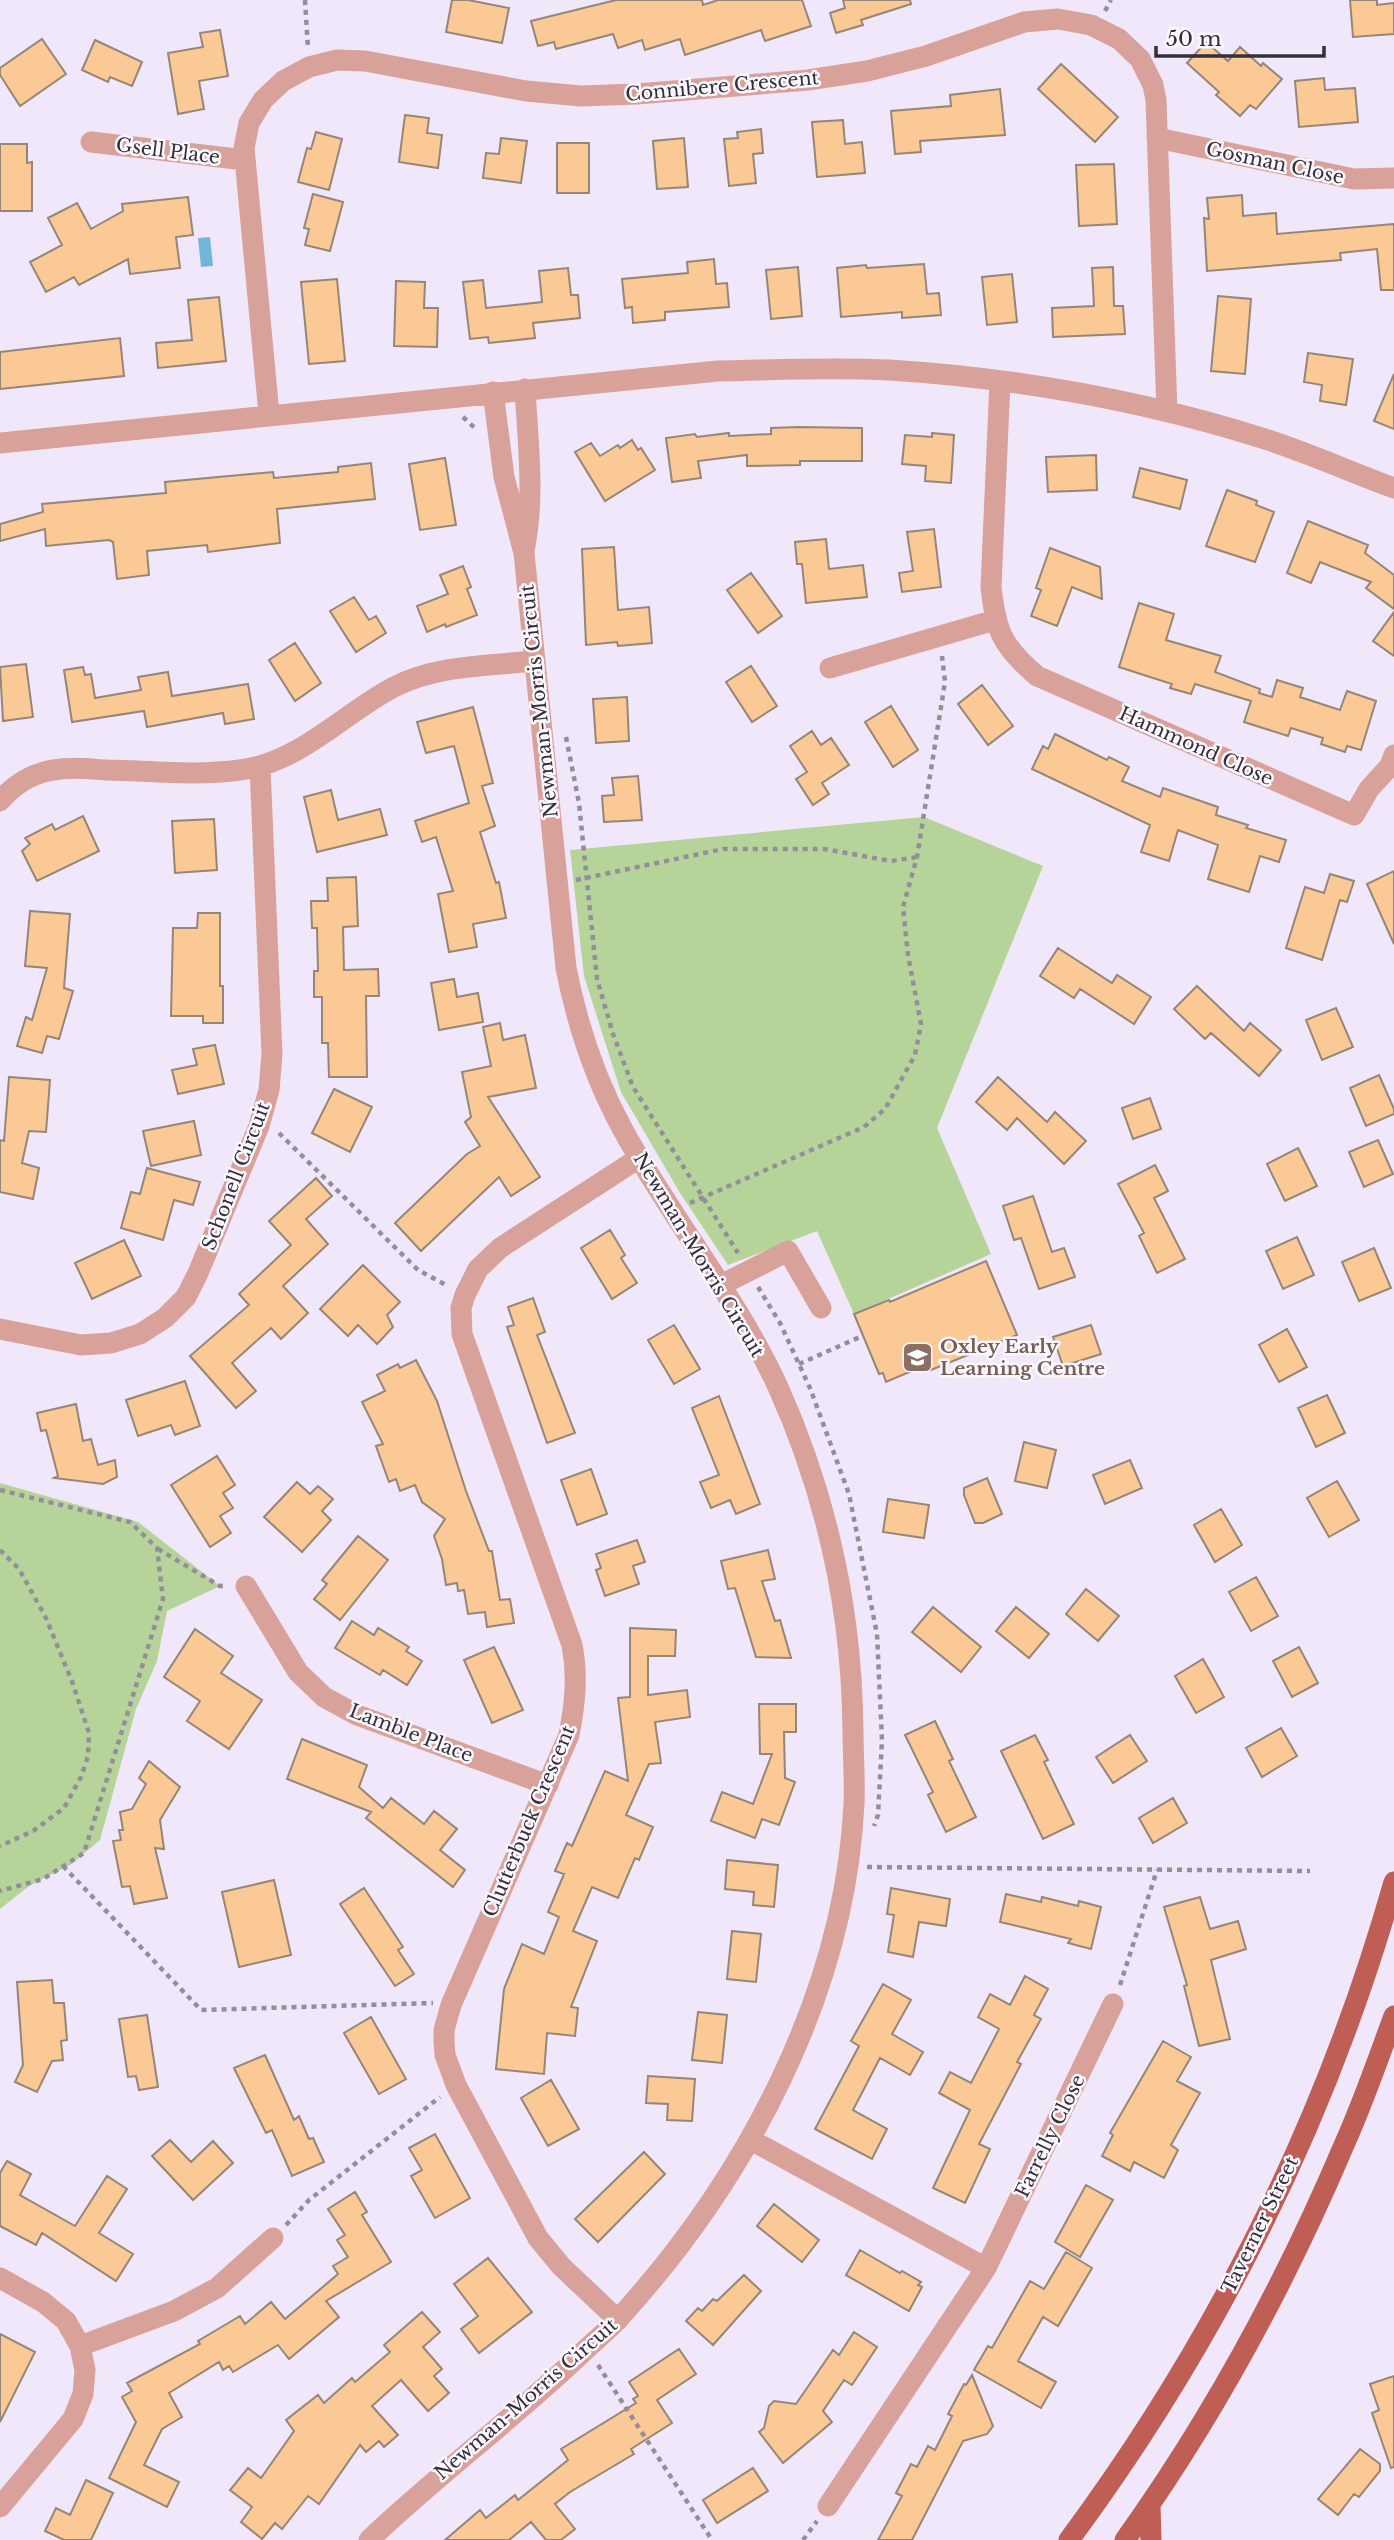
<svg xmlns="http://www.w3.org/2000/svg" width="1394" height="2540" font-family="'Libre Baskerville',serif">
<style>
.green{fill:#b6d499}
.water{fill:#72b5db}
.building{fill:#fbc995;stroke:#958677;stroke-width:2}
.lines{fill:none;stroke-linecap:round;stroke-linejoin:round}
.path{stroke:#948e9b;stroke-width:4.5;stroke-dasharray:5 5;stroke-linecap:butt}
.minor{stroke:#d8a19a;stroke-width:21}
.major{stroke:#be5e55;stroke-width:21}
.labels{text-anchor:middle;dominant-baseline:central;stroke-width:5;stroke-linejoin:round;paint-order:stroke}
.street-label{font-size:19px;fill:#333037;stroke:#fbf7ff}
.education-label{font-size:19px;font-weight:bold;fill:#785e54;stroke:#fbf7ff;text-anchor:start}
</style>
<rect width="100%" height="100%" fill="#f0e7fb"/>
<path class="green" d="M924 817 1043 866 937 1128 991 1254 854 1314 817 1231 728 1265 680 1193 621 1092 584 976 570 850Z
M0 1483 138 1522 220 1586 167 1611 157 1661 136 1709 100 1840 70 1865 29 1886 0 1909Z"/>
<path class="water" d="M210 237 213 266 201 267 198 238Z"/>
<path class="building" d="M452 0H468L509 8 502 43 446 32Z
M616 0H702L703 5 718 0H802L811 26 765 41 761 30 685 55 680 39 645 50 642 40 618 48 613 34 556 49 554 42 538 46 531 21Z
M843 0H910L911 4 861 20 863 25 836 33 830 13 845 8Z
M1350 0H1377V5L1394 3V34L1353 37Z
M220 30 228 76 199 81 204 109 178 114 168 53 203 47 200 33Z
M42 39 66 74 20 106 0 75V68Z
M95 40 142 62 132 86 110 77 108 82 82 70Z
M1206 42 1228 61 1240 47 1261 66 1263 63 1282 79 1256 109 1250 105 1240 116 1216 95 1219 92 1187 63Z
M1061 64 1118 117 1095 142 1038 89Z
M1324 78 1325 90 1355 88 1358 122 1299 127 1295 81Z
M1000 89 1005 135 920 141 921 152 895 154 891 111 951 106 950 95Z
M405 115 429 118 427 133 442 135 438 168 399 162Z
M843 120 845 144 862 142 865 173 817 177 812 122Z
M761 129 763 153 753 154 756 183 729 186 724 139 738 138 737 132Z
M316 132 342 139 329 190 298 182 307 148 311 149Z
M501 138 527 141 521 183 483 178 486 153 499 154Z
M684 138 688 187 657 189 653 141Z
M557 143H589V193H557Z
M0 144H27V163L32 162V211H0Z
M1114 164 1117 224 1079 226 1076 165Z
M313 194 343 202 330 251 305 245 309 229 304 228Z
M1242 195 1243 216 1276 213 1277 234 1394 224V290H1381L1377 249 1340 253 1341 260 1207 271 1204 218 1209 219 1207 198Z
M188 197 193 235 176 237 180 268 130 274 128 259 79 285 74 277 46 292 30 262 62 245 48 218 77 203 91 229 123 211 122 204Z
M714 259 716 284 727 283 729 307 665 312V320L633 323 632 307 625 308 622 279 688 273 687 262Z
M924 264 927 294 939 293 941 315 902 318V312L841 317 837 268 866 265 867 268Z
M798 267 802 316 771 319 766 270Z
M1113 267 1114 306H1123L1125 334 1053 337 1052 308 1094 306 1092 268Z
M568 268 571 295H578L580 318 533 323 535 338 489 343 488 337 470 339 463 282 483 280 486 308 542 302 539 271Z
M1012 274 1017 322 987 325 982 277Z
M337 279 345 361 309 364 301 282Z
M396 281 425 282 424 308H438L437 347 394 346Z
M1218 296 1251 299 1245 374 1211 371Z
M219 297 226 361 158 368 156 343 192 340 188 300Z
M120 338 124 376 0 389V352Z
M1308 353 1353 359 1346 405 1320 401 1322 385 1304 382Z
M1394 374V429L1374 421Z
M799 427 862 428V461H800V465L747 466V455L698 461 701 478 672 482 666 438 695 434 697 437 729 433V436L771 434V428Z
M932 433 954 435 951 483 925 481 926 466 902 464 905 435 932 437Z
M632 440 638 450 641 448 655 470 605 501 575 452 591 443 600 456 618 445 620 448Z
M1096 455 1097 490 1048 492 1046 457Z
M445 458 456 525 420 530 409 464Z
M371 463 375 499 277 509 280 543 208 552 207 545 147 551 149 575 117 579 113 542 109 540 46 546 45 529 0 541V524L43 512 42 504 166 493 165 482 273 472 274 478 338 472V467Z
M1140 468 1187 480 1180 509 1133 497Z
M1227 490 1257 501 1256 505 1274 512 1255 562 1206 546Z
M1308 521 1368 545 1365 553 1394 575V609L1366 588 1371 582 1320 562 1311 583 1287 573Z
M934 529 941 587 902 592 899 573 913 571 907 532Z
M826 539 829 569 863 565 867 597 806 603 802 564H797L795 542Z
M614 547 618 610 649 607 652 643 618 646 617 642 586 645 582 549Z
M1050 548 1100 567 1102 599 1072 587 1057 626 1031 616 1041 590 1036 588Z
M463 566 471 587 467 589 477 615 446 627 445 624 427 632 417 606 448 594 440 575Z
M751 573 782 616 758 633 727 590Z
M354 597 369 620 376 616 386 633 356 652 330 611Z
M1139 603 1174 614 1166 640 1221 656 1215 672 1260 689 1259 693 1272 697 1277 680 1303 688 1300 697 1340 710 1347 691 1376 701 1361 750 1347 746 1345 752 1321 744 1323 738 1291 728 1288 736 1244 722 1251 701 1195 684 1191 694 1170 688 1172 684 1119 667Z
M1394 612V656L1373 641Z
M295 643 321 683 295 701 269 660Z
M26 664 33 717 3 721 0 667Z
M751 666 777 706 752 722 726 682Z
M83 667 85 675 91 674 95 698 141 690 138 677 168 672 172 696 248 684 254 719 225 724 223 713 147 727 144 711 72 722 64 670Z
M982 685 1013 726 988 745 958 704Z
M627 697 629 741 596 743 593 699Z
M891 706 918 750 893 767 865 722Z
M473 707 493 783 482 786 495 826 480 832 496 883 499 882 506 918 473 924 477 947 449 952 438 894 453 891 436 837 422 842 415 821 469 803 454 746 426 753 417 722Z
M812 731 821 745 831 738 849 765 822 783 829 794 813 805 796 779 807 772 790 746Z
M1055 734 1107 760 1109 757 1129 767 1122 781 1160 797 1163 788 1218 807 1216 815 1248 825 1246 828 1286 840 1279 862 1260 856 1249 892 1208 879 1218 845 1178 830 1169 861 1141 852 1150 825 1032 769 1043 746 1048 749Z
M638 776 642 820 604 822 602 796 614 795 612 778Z
M331 790 338 820 380 809 387 835 317 852 304 797Z
M83 816 99 851 37 881 22 851 30 844 25 838 52 824 55 830Z
M214 819 217 870 175 873 172 821Z
M1394 871V944L1367 884Z
M1330 874 1354 881 1347 902 1340 900 1322 960 1286 948 1305 887 1324 893Z
M356 877 358 926 343 927 344 970 378 969 379 996H366L367 1077H329L328 1043H322V997H314V971H318L317 928H312L311 901H328L327 878Z
M30 911 70 914 64 988 73 991 59 1039 47 1036 42 1053 17 1046 26 1017 32 1020 47 968 25 966Z
M198 913H220V986H223V1023H203V1016H171L173 928H197Z
M1058 948 1112 983 1117 975 1151 997 1134 1024 1080 989 1074 998 1040 976Z
M454 979 457 997 478 993 483 1022 439 1030 431 983Z
M1197 986 1244 1031 1250 1023 1281 1050 1259 1076 1211 1033 1205 1039 1174 1009Z
M1336 1008 1353 1047 1322 1060 1306 1020Z
M500 1023 503 1040 525 1035 536 1088 488 1097 540 1177 511 1196 499 1177 421 1251 395 1223 467 1154 480 1146 465 1122 471 1117 462 1072 491 1066 483 1027Z
M215 1045 224 1084 178 1094 172 1070 197 1065 193 1049Z
M1379 1075 1394 1109V1114L1366 1126 1350 1088Z
M9 1077 50 1080 46 1132 29 1131 22 1163 39 1168 33 1199 0 1192V1140L4 1141Z
M998 1077 1047 1122 1055 1112 1086 1141 1064 1164 1017 1118 1007 1130 976 1102Z
M334 1089 372 1107 350 1152 312 1133Z
M1150 1098 1161 1129 1133 1139 1122 1108Z
M194 1121 201 1155 151 1166 143 1131Z
M1378 1140 1393 1174 1364 1187 1349 1152Z
M1298 1148 1317 1186 1285 1201 1267 1164Z
M1155 1165 1168 1191 1154 1198 1185 1259 1157 1273 1139 1236 1144 1233 1118 1184Z
M147 1168 200 1182 193 1205 174 1200 163 1240 121 1228 131 1192 140 1194Z
M316 1178 332 1196 306 1219 328 1244 283 1286 308 1313 281 1339 271 1328 232 1363 256 1391 236 1408 190 1356 249 1305 239 1294 291 1245 269 1221Z
M1033 1196 1052 1252 1064 1248 1075 1277 1039 1289 1021 1238 1014 1240 1003 1206Z
M610 1230 625 1255 621 1258 637 1283 612 1299 581 1248Z
M1297 1237 1314 1275 1283 1289 1266 1251Z
M124 1240 141 1276 92 1299 75 1263Z
M1374 1248 1391 1288 1359 1301 1342 1262Z
M986 1261 1017 1335 931 1370 928 1364 886 1382 883 1373 879 1374 854 1314 889 1300 890 1302Z
M363 1265 400 1302 387 1315 393 1327 377 1344 358 1325 348 1336 320 1309Z
M533 1298 545 1332 537 1335 575 1433 547 1443 507 1327 514 1325 508 1307Z
M674 1325 700 1369 674 1384 648 1340Z
M1091 1325 1101 1354 1063 1366 1053 1337Z
M1287 1329 1307 1367 1279 1382 1259 1345Z
M416 1360 437 1401 466 1491 489 1551H492L500 1600 510 1599 514 1623 487 1627 485 1612 468 1614 464 1590 458 1591 457 1583 446 1585 442 1559 434 1536 445 1519 422 1502 415 1485 400 1491 396 1479 389 1482 376 1446 383 1444 362 1402 385 1391 377 1375 398 1364 400 1368Z
M185 1381 200 1426 175 1435 171 1425 138 1436 126 1400Z
M1327 1395 1345 1433 1316 1447 1298 1408Z
M719 1396 760 1504 736 1514 730 1500 711 1508 700 1482 719 1475 692 1408Z
M76 1404 83 1441 91 1439 98 1465 115 1460 117 1477 103 1484 54 1478 58 1476 46 1430 41 1431 37 1413Z
M1024 1442 1056 1450 1047 1488 1015 1481Z
M217 1456 235 1485 223 1493 233 1508 220 1516 231 1533 210 1547 171 1485Z
M1130 1460 1142 1488 1105 1504 1093 1475Z
M591 1469 607 1514 577 1525 561 1480Z
M987 1478 1002 1514 983 1523H975L964 1495V1488Z
M1337 1481 1359 1520 1329 1537 1307 1498Z
M297 1482 310 1494 318 1486 333 1499 322 1511 331 1520 302 1552 264 1517Z
M888 1499 929 1505 924 1538 883 1532Z
M1221 1509 1242 1545 1215 1562 1194 1525Z
M358 1536 388 1560 340 1620 314 1599 327 1584 322 1580Z
M637 1540 645 1562 633 1566 639 1584 605 1596 596 1570 601 1568 596 1554Z
M768 1550 775 1579 762 1581 775 1621 780 1620 791 1658 756 1657 735 1588 728 1589 721 1561Z
M1256 1577 1278 1616 1251 1631 1229 1592Z
M1086 1589 1119 1616 1098 1641 1066 1614Z
M933 1607 981 1647 961 1672 912 1632Z
M1016 1607 1049 1634 1029 1658 996 1631Z
M352 1621 374 1635 378 1628 409 1647 406 1651 422 1661 407 1685 383 1670 380 1675 335 1648Z
M630 1628 676 1630 675 1656H648V1695L687 1690 690 1717 655 1722 661 1763 649 1764 626 1815 653 1827 639 1860 635 1858 618 1898 592 1887 573 1931 597 1941 571 2007 578 2008 575 2036 547 2033 544 2074 496 2069 504 1989 522 1944 544 1954 559 1917 548 1912 564 1874 555 1871 567 1843 572 1846 605 1771 628 1781 618 1698 630 1697Z
M195 1629 233 1656 221 1673 262 1700 229 1749 187 1721 200 1701 164 1677Z
M494 1647 523 1710 492 1723 464 1660Z
M1299 1647 1318 1683 1292 1697 1273 1661Z
M1203 1659 1224 1697 1196 1713 1175 1676Z
M759 1704H796V1732H784L785 1778 795 1782 779 1825 762 1819 755 1838 711 1821 722 1792 753 1804 772 1754H760Z
M935 1721 953 1759 949 1761 976 1817 946 1832 928 1795 933 1792 905 1735Z
M1281 1728 1297 1756 1262 1777 1246 1748Z
M1035 1735 1048 1760 1044 1762 1074 1824 1043 1839 1001 1751Z
M1130 1735 1147 1761 1113 1783 1096 1757Z
M302 1739 367 1765 359 1787 383 1808 391 1798 424 1824 434 1811 457 1829 440 1850 465 1870 453 1887 366 1818 371 1812 287 1779Z
M149 1761 180 1787 160 1820 164 1849 155 1848 167 1898 134 1904 130 1886 122 1887 113 1841 121 1840 119 1830H123L120 1812 132 1809 146 1784 139 1778Z
M1173 1798 1187 1823 1153 1843 1139 1818Z
M727 1860 778 1865 774 1907 753 1905 754 1892 725 1889Z
M274 1880 291 1955 239 1967 222 1892Z
M364 1888 403 1947 398 1950 414 1974 395 1986 340 1904Z
M891 1888 950 1899 946 1926 919 1922 913 1957 888 1952 894 1915 887 1914Z
M1006 1894 1041 1902 1042 1897 1078 1906 1079 1901 1101 1907 1091 1949 1068 1943 1071 1939 1000 1922Z
M1200 1897 1210 1929 1238 1921 1246 1949 1211 1960 1230 2039 1199 2046 1184 1986 1187 1985 1164 1907Z
M732 1931 761 1934 756 1982 727 1979Z
M1025 1976 1048 1989 1034 2015 1041 2019 1017 2062 1021 2064 979 2144 990 2149 965 2203 933 2188 970 2110 939 2093 950 2072 971 2083 999 2029 978 2017 990 1994 1010 2005Z
M52 1980 54 2003H64L67 2040 61 2041 63 2060 52 2061 37 2092 15 2082 23 2065 17 1982Z
M883 1984 911 2000 892 2034 923 2052 910 2075 880 2058 853 2110 887 2129 872 2159 815 2129 859 2046 851 2041Z
M698 2012 727 2015 722 2063 692 2060Z
M147 2015 158 2087 139 2090 136 2076 128 2077 119 2019Z
M371 2017 406 2079 379 2094 344 2033Z
M1163 2041 1191 2057 1177 2081 1200 2093 1171 2145 1178 2150 1164 2178 1134 2162 1130 2171 1102 2156 1113 2135 1110 2133Z
M265 2055 294 2120 299 2116 309 2139 313 2138 324 2162 292 2176 272 2130 266 2133 234 2068Z
M648 2076 695 2079 692 2121 667 2120 668 2104 646 2103Z
M551 2080 579 2129 548 2146 521 2098Z
M435 2134 470 2198 435 2218 411 2176 422 2170 409 2148Z
M170 2140 191 2162 213 2141 233 2163 193 2200 152 2156Z
M644 2152 665 2174 598 2242 575 2219Z
M7 2161 31 2174 20 2195 75 2226 107 2176 127 2189 99 2233 133 2254 116 2281 42 2233 36 2245 0 2226V2173Z
M1086 2185 1113 2200 1080 2257 1055 2242Z
M355 2192 367 2212 362 2215 391 2262 326 2301 339 2317 289 2359 278 2345 233 2372 229 2366 223 2370 219 2362 169 2393 182 2417 162 2429 144 2465 179 2482 167 2507 109 2478 136 2422 122 2397 132 2391 127 2383 200 2344 198 2341 240 2316 245 2324 271 2302 285 2319 338 2274 333 2266 348 2257 337 2240 345 2235 328 2209Z
M774 2204 819 2240 802 2262 757 2226Z
M860 2250 900 2273 902 2271 921 2282 918 2285 922 2287 909 2311 846 2275Z
M1066 2252 1092 2268 1058 2326 1043 2317 1018 2361 1056 2382 1041 2408 974 2370 988 2346 992 2348 1030 2281 1044 2289Z
M488 2258 532 2312 479 2353 461 2329 478 2316 454 2284Z
M744 2275 761 2291 713 2345 686 2321 698 2308 702 2311 713 2299 717 2301Z
M422 2312 440 2332 423 2347 442 2369 434 2376 449 2393 428 2411 401 2380 372 2406 398 2435 384 2447 379 2441 366 2452 360 2445 319 2504 308 2496 282 2529 275 2523 262 2539 241 2522 252 2507 230 2490 248 2468 261 2478 294 2431 286 2420 318 2395 324 2403 352 2378 355 2382 390 2352 384 2345Z
M854 2332 877 2347 852 2385 844 2380 823 2411 832 2422 783 2463 759 2432 764 2428 769 2406 774 2401 796 2404 833 2350 839 2355Z
M0 2334 35 2352 0 2422Z
M679 2349 696 2374 657 2400 672 2423 631 2449 634 2454 570 2492 555 2504 575 2529 561 2540H546L531 2522 509 2540H445L480 2510 486 2518 515 2495 518 2500 568 2460 561 2449 636 2403 633 2399 638 2396 629 2382Z
M972 2375 993 2426 987 2434 963 2441 912 2540H878L902 2496 896 2493 911 2464 917 2467 928 2446 935 2450 952 2416 948 2414 964 2384 966 2385Z
M1394 2376V2467L1391 2468 1372 2413 1379 2410 1370 2384Z
M1360 2449 1380 2464V2471L1359 2497 1354 2494 1338 2515 1318 2499Z
M753 2468 768 2491 717 2523 703 2500Z
M86 2480 113 2493 91 2540H64L45 2531 56 2508 70 2515Z"/>
<g class="lines">
<path class="path" d="M305 0 308 49
M1105 11 1111 0
M463 417 477 430
M566 737 579 803 597 979 613 1034 633 1087 738 1253
M576 880 723 849H824L891 861 917 857
M279 1133 418 1270 448 1286
M690 1203 864 1127 885 1109 915 1055 921 1024 908 955 903 907 917 857 945 682 942 656
M758 1287 780 1323 810 1388 849 1494 877 1634 882 1740 878 1815 874 1826
M799 1364 862 1336
M0 1490 130 1522 157 1548 163 1599 84 1853 43 1879 0 1891
M158 1549 220 1586H226
M0 1550 19 1569 46 1618 73 1684 89 1733 88 1756 81 1777 64 1808 33 1831 0 1846
M63 1866 201 2010 433 2003
M867 1867 1310 1871
M1120 1985 1157 1870
M286 2225 309 2200 440 2097
M598 2365 712 2540
M803 2540 817 2521"/>
<path class="minor" d="M1157 138 1354 179 1394 178
M91 142 245 160
M1000 381 991 587C996 632 1002 646 1037 676L1354 815 1369 789 1390 766 1394 755
M269 414 244 148 249 123 263 100 283 81 309 67 337 60 365 61 526 91 581 96 637 94 808 80 867 71 926 56 1024 22 1058 19 1091 25 1119 39 1140 59 1153 85 1156 100 1167 412
M0 443 718 371C775 370 832 367 889 370 1015 378 1143 400 1265 439 1308 453 1351 472 1394 488
M524 551C535 497 528 444 525 389
M830 668 995 620
M0 801C12 787 26 777 44 772 64 766 87 769 107 770 151 771 197 776 240 770 299 763 344 713 394 687 437 665 488 666 534 661
M721 1285 788 1251 821 1308
M0 1329 81 1345 111 1343 140 1334 165 1318 186 1297 198 1273 259 1126 269 1090 272 1054 260 766
M246 1586 298 1672 324 1697 357 1715 548 1785
M751 2140 986 2268
M0 2278 43 2302 66 2321 80 2346 85 2370 83 2394 73 2419 0 2507
M618 2320 561 2266 538 2238 456 2085 445 2055 444 2042V2030L451 2005 569 1735C575 1704 578 1676 572 1645L462 1334 461 1308 465 1295 478 1269 500 1248 639 1158
M80 2346 174 2311 217 2288 273 2238
M828 2506 986 2268 1113 2004
M369 2540C437 2475 513 2419 581 2354 594 2341 609 2330 621 2316 746 2178 845 1994 854 1804 855 1780 853 1756 853 1731 852 1613 827 1496 778 1387 736 1296 671 1218 623 1130 595 1079 577 1024 566 968L524 553 504 477 493 392"/>
<path class="major" d="M1150 2505 1151 2540
M1069 2540C1217 2340 1326 2122 1394 1882
M1125 2540C1213 2417 1285 2284 1344 2145 1363 2103 1378 2059 1394 2016"/>
</g>
<defs>
<symbol id="school-square" viewBox="-11 -11 22 22"><rect x="-9" y="-9" width="18" height="18" rx="4" fill="#8d6e63" stroke="#fbf7ff"/><path d="M0-5L7-2L0 1L-7-2ZM-4 1L0 2.5L4 1V4Q0 6-4 4Z" fill="#fff"/></symbol>
</defs>
<g fill-rule="evenodd">
<use href="#school-square" x="900" y="1340" width="35" height="35"/>
</g>
<g class="labels">
<g class="street-label">
<text transform="translate(722 86) rotate(-5)">Connibere Crescent</text>
<text transform="translate(168 151) rotate(7)">Gsell Place</text>
<text transform="translate(1275 163) rotate(12)">Gosman Close</text>
<text transform="translate(539 701) rotate(-96)">Newman-Morris Circuit</text>
<text transform="translate(1196 746) rotate(24)">Hammond Close</text>
<text transform="translate(236 1176) rotate(-69)">Schonell Circuit</text>
<text transform="translate(699 1255) rotate(59)">Newman-Morris Circuit</text>
<text transform="translate(411 1733) rotate(21)">Lamble Place</text>
<text transform="translate(529 1821) rotate(-67)">Clutterbuck Crescent</text>
<text transform="translate(1050 2136) rotate(-64)">Farrelly Close</text>
<text transform="translate(1260 2225) rotate(-64)">Taverner Street</text>
<text transform="translate(526 2399) rotate(-41)">Newman-Morris Circuit</text>
</g>
<g class="education-label">
<text x="940" y="1346">Oxley Early<tspan x="940" dy="22">Learning Centre</tspan></text>
</g>
</g>
<path d="M1156 46v10h168v-10" fill="none" stroke="#333037" stroke-width="3.5"/>
<text x="1166" y="46" font-size="21" fill="#333037" stroke="#fbf7ff" stroke-width="5" paint-order="stroke">50 m</text>
</svg>
